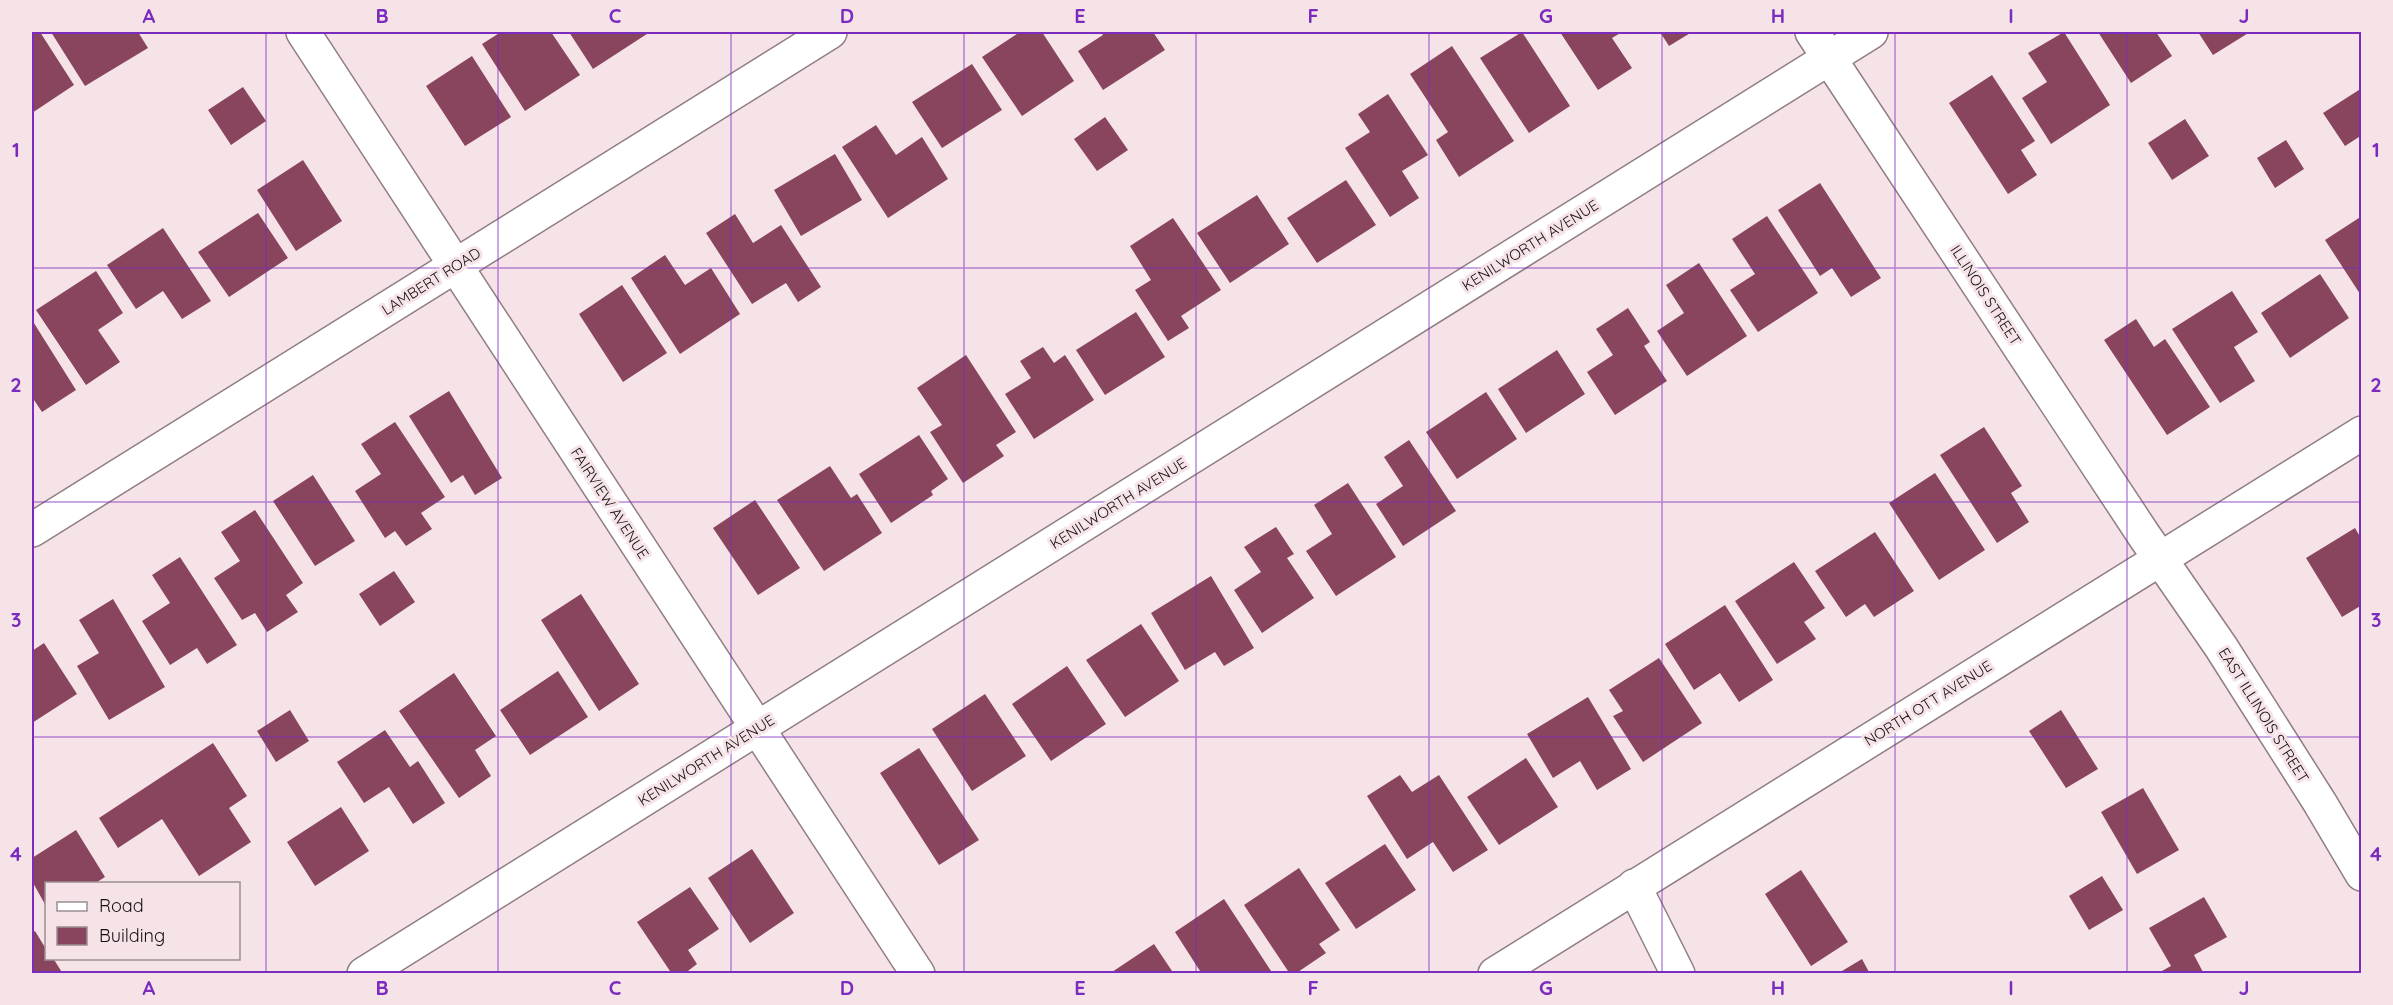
<svg xmlns="http://www.w3.org/2000/svg" width="2393" height="1005" font-family="Quicksand,sans-serif">
<style>
.building{fill:#89455e}
.lines{fill:none;stroke-linecap:round;stroke-linejoin:round}
.minor-casing{stroke:#907e83;stroke-width:36}
.minor{stroke:#fff;stroke-width:33}
.grid{fill:none;stroke:#7b2cbf;stroke-width:1.5;stroke-opacity:0.55}
.labels{text-anchor:middle;dominant-baseline:central;stroke-width:6;stroke-linejoin:round;paint-order:stroke}
.street-label{font-size:15px;fill:#150f11;stroke:#f6e3e8}
.neatline{fill:none;stroke:#7b2cbf;stroke-width:2}
.grid-label{font-size:20px;text-anchor:middle;font-weight:bold;fill:#7b2cbf}
</style>
<rect width="100%" height="100%" fill="#f6e3e8"/>
<path class="building" d="M32 32H40L74 85 32 113Z
M51 32H138L148 48 85 86Z
M501 32H551L580 75 525 111 482 44Z
M569 32H650L593 69Z
M1020 32H1042L1074 81 1022 116 982 57Z
M1101 32H1153L1165 50 1103 90 1078 51 1103 35Z
M1522 32 1570 106 1529 133 1480 58Z
M1560 32H1622L1612 38 1632 68 1598 90Z
M1660 32H1692L1669 46Z
M2064 32 2110 105 2051 144 2022 98 2047 82 2028 53Z
M2098 32H2156L2172 56 2131 83Z
M2198 32H2250L2213 55Z
M1452 46 1514 141 1459 177 1436 140 1448 132 1410 74Z
M472 56 511 117 465 146 426 86Z
M972 64 1002 110 942 148 912 102Z
M1992 75 2035 141 2021 150 2037 175 2008 194 1949 103Z
M243 87 266 121 231 145 208 110Z
M2362 88V135L2345 146 2323 113Z
M1388 94 1428 155 1402 171 1419 198 1390 217 1345 148 1370 132 1358 114Z
M1105 117 1128 150 1097 171 1074 139Z
M2185 119 2209 156 2172 180 2148 143Z
M876 125 896 155 922 137 948 179 888 218 842 147Z
M2286 140 2304 169 2275 188 2257 158Z
M835 154 862 200 801 236 774 190Z
M303 160 342 221 296 251 257 190Z
M1346 180 1376 225 1317 263 1287 218Z
M1820 183 1881 278 1851 297 1832 268 1820 276 1778 210Z
M1257 195 1289 244 1230 283 1197 233Z
M258 213 288 258 229 297 198 252Z
M735 214 753 243 781 225 821 287 798 302 786 283 752 304 706 233Z
M1767 216 1818 293 1758 332 1730 290 1755 274 1732 239Z
M2362 216V297L2325 240Z
M1173 218 1221 290 1181 316 1189 328 1168 341 1135 290 1151 280 1130 246Z
M163 228 211 301 182 319 163 291 136 309 107 265Z
M665 255 685 285 711 268 740 314 680 354 631 278Z
M1699 263 1747 336 1687 376 1657 331 1684 313 1666 285Z
M96 271 123 313 98 330 120 362 86 385 36 310Z
M2320 274 2349 318 2290 358 2261 313Z
M622 285 667 353 623 382 579 314Z
M2232 291 2258 332 2234 347 2255 381 2220 403 2172 329Z
M1628 308 1650 342 1644 346 1667 381 1615 415 1587 372 1613 355 1596 329Z
M1136 312 1165 357 1105 395 1076 350Z
M2136 319 2154 347 2165 339 2210 407 2167 435 2104 340Z
M32 320 76 390 42 412 32 397Z
M1043 347 1054 363 1065 355 1094 400 1034 439 1005 394 1031 378 1020 361Z
M1557 350 1585 394 1526 433 1498 389Z
M966 355 1016 432 996 445 1004 456 963 483 930 432 942 425 917 388Z
M449 391 502 478 475 495 463 475 451 483 409 416Z
M1486 392 1517 439 1457 479 1426 432Z
M395 422 445 497 421 513 432 529 406 546 395 531 385 538 355 491 381 474 361 444Z
M1984 427 2022 486 2011 493 2029 522 1997 543 1940 455Z
M919 435 948 479 931 491 933 495 891 523 859 474Z
M1409 440 1456 511 1403 546 1376 504 1403 486 1384 457Z
M830 466 851 498 857 494 882 533 824 571 777 500Z
M1935 473 1985 550 1939 580 1889 503Z
M313 475 355 541 315 566 273 501Z
M1348 483 1396 557 1336 596 1306 551 1332 534 1314 505Z
M755 500 800 568 758 595 713 528Z
M255 510 303 583 286 595 298 612 267 632 255 613 242 620 214 578 240 561 221 532Z
M1276 527 1294 554 1287 558 1314 598 1262 633 1234 590 1261 572 1244 547Z
M2355 528 2362 540V605L2342 617 2306 558Z
M1875 532 1914 591 1874 617 1865 604 1846 617 1815 571Z
M180 557 237 645 207 664 197 648 170 665 142 621 170 603 152 575Z
M1794 562 1825 608 1804 622 1816 639 1777 664 1735 601Z
M394 571 415 602 380 626 359 594Z
M1211 576 1254 648 1224 666 1215 652 1185 670 1151 613Z
M581 594 639 684 599 711 541 620Z
M113 599 165 687 109 720 77 666 99 653 79 620Z
M1725 605 1773 680 1739 702 1720 673 1694 690 1665 644Z
M1141 624 1179 681 1125 717 1086 660Z
M44 643 77 694 32 723V651Z
M1659 658 1702 723 1643 762 1613 716 1623 711 1609 690Z
M1067 666 1106 724 1051 761 1012 704Z
M558 671 588 717 530 755 500 710Z
M454 673 496 736 475 750 491 776 459 798 399 711Z
M985 694 1026 756 972 791 932 729Z
M1588 697 1631 769 1597 790 1580 761 1553 778 1527 734Z
M290 710 309 741 276 762 257 731Z
M2061 710 2098 769 2066 788 2029 731Z
M385 730 410 767 418 761 445 803 413 824 389 787 364 803 337 762Z
M213 743 247 796 229 808 251 842 199 876 162 819 118 848 99 818Z
M919 748 979 840 939 865 880 773Z
M1526 758 1558 807 1499 845 1467 797Z
M1400 775 1412 792 1439 775 1488 850 1453 872 1433 842 1407 859 1367 796Z
M2143 788 2179 850 2137 874 2101 812Z
M341 807 369 851 315 886 287 842Z
M76 830 105 877 94 884H46V906L32 881V858Z
M1385 844 1416 890 1356 929 1325 883Z
M752 849 794 913 750 943 708 878Z
M1299 868 1340 930 1319 944 1326 953 1295 974H1290L1244 905Z
M1801 870 1848 942 1811 966 1765 894Z
M2102 876 2123 910 2089 930 2069 896Z
M690 887 719 929 688 950 697 964 684 974H672L637 922Z
M2204 897 2227 937 2194 955 2204 974H2161L2160 972 2171 966 2149 928Z
M1224 899 1273 974H1196L1200 971 1175 932Z
M35 931 46 949V958H53L63 974H32V933Z
M1154 944 1174 974H1109Z
M1862 959 1870 974H1837Z"/>
<g class="lines">
<defs>
<path id="minor" d="M303 32 918 974
M1812 32 2143 534 2221 647 2320 803 2362 874
M32 530 830 32
M1634 886 1678 974
M364 974 1871 32
M1495 974 2362 433"/>
</defs>
<use href="#minor" class="minor-casing"/>
<use href="#minor" class="minor"/>
</g>
<path class="grid" d="M266 32V974M498 32V974M731 32V974M964 32V974M1196 32V974M1429 32V974M1662 32V974M1895 32V974M2127 32V974M32 268H2362M32 502H2362M32 737H2362"/>
<g class="labels">
<g class="street-label">
<text transform="translate(1530 245) rotate(-32)">KENILWORTH AVENUE</text>
<text transform="translate(431 281) rotate(-32)">LAMBERT ROAD</text>
<text transform="translate(1986 295) rotate(57)">ILLINOIS STREET</text>
<text transform="translate(610 503) rotate(57)">FAIRVIEW AVENUE</text>
<text transform="translate(1118 503) rotate(-32)">KENILWORTH AVENUE</text>
<text transform="translate(1928 703) rotate(-32)">NORTH OTT AVENUE</text>
<text transform="translate(2264 715) rotate(58)">EAST ILLINOIS STREET</text>
<text transform="translate(706 760) rotate(-32)">KENILWORTH AVENUE</text>
</g>
</g>
<rect width="2393" height="1005" fill="none" stroke="#f6e3e8" stroke-width="66"/>
<rect x="45" y="882" width="195" height="78" fill="#f6e3e8" stroke="#9c8e92" stroke-width="1.5"/>
<rect x="57" y="902" width="30" height="9" fill="#ffffff" stroke="#9c8e92" stroke-width="1.5"/>
<text x="99" y="912" font-size="18" fill="#150f11">Road</text>
<rect x="57" y="927" width="30" height="18" fill="#89455e" stroke="#9c8e92" stroke-width="1.5"/>
<text x="99" y="942" font-size="18" fill="#150f11">Building</text>
<rect x="33" y="33" width="2327" height="939" class="neatline"/>
<g class="grid-label">
<text x="149" y="23">A</text>
<text x="382" y="23">B</text>
<text x="615" y="23">C</text>
<text x="847" y="23">D</text>
<text x="1080" y="23">E</text>
<text x="1313" y="23">F</text>
<text x="1546" y="23">G</text>
<text x="1778" y="23">H</text>
<text x="2011" y="23">I</text>
<text x="2244" y="23">J</text>
<text x="16" y="157">1</text>
<text x="2376" y="157">1</text>
<text x="16" y="392">2</text>
<text x="2376" y="392">2</text>
<text x="16" y="627">3</text>
<text x="2376" y="627">3</text>
<text x="16" y="861">4</text>
<text x="2376" y="861">4</text>
<text x="149" y="995">A</text>
<text x="382" y="995">B</text>
<text x="615" y="995">C</text>
<text x="847" y="995">D</text>
<text x="1080" y="995">E</text>
<text x="1313" y="995">F</text>
<text x="1546" y="995">G</text>
<text x="1778" y="995">H</text>
<text x="2011" y="995">I</text>
<text x="2244" y="995">J</text>
</g>
</svg>
